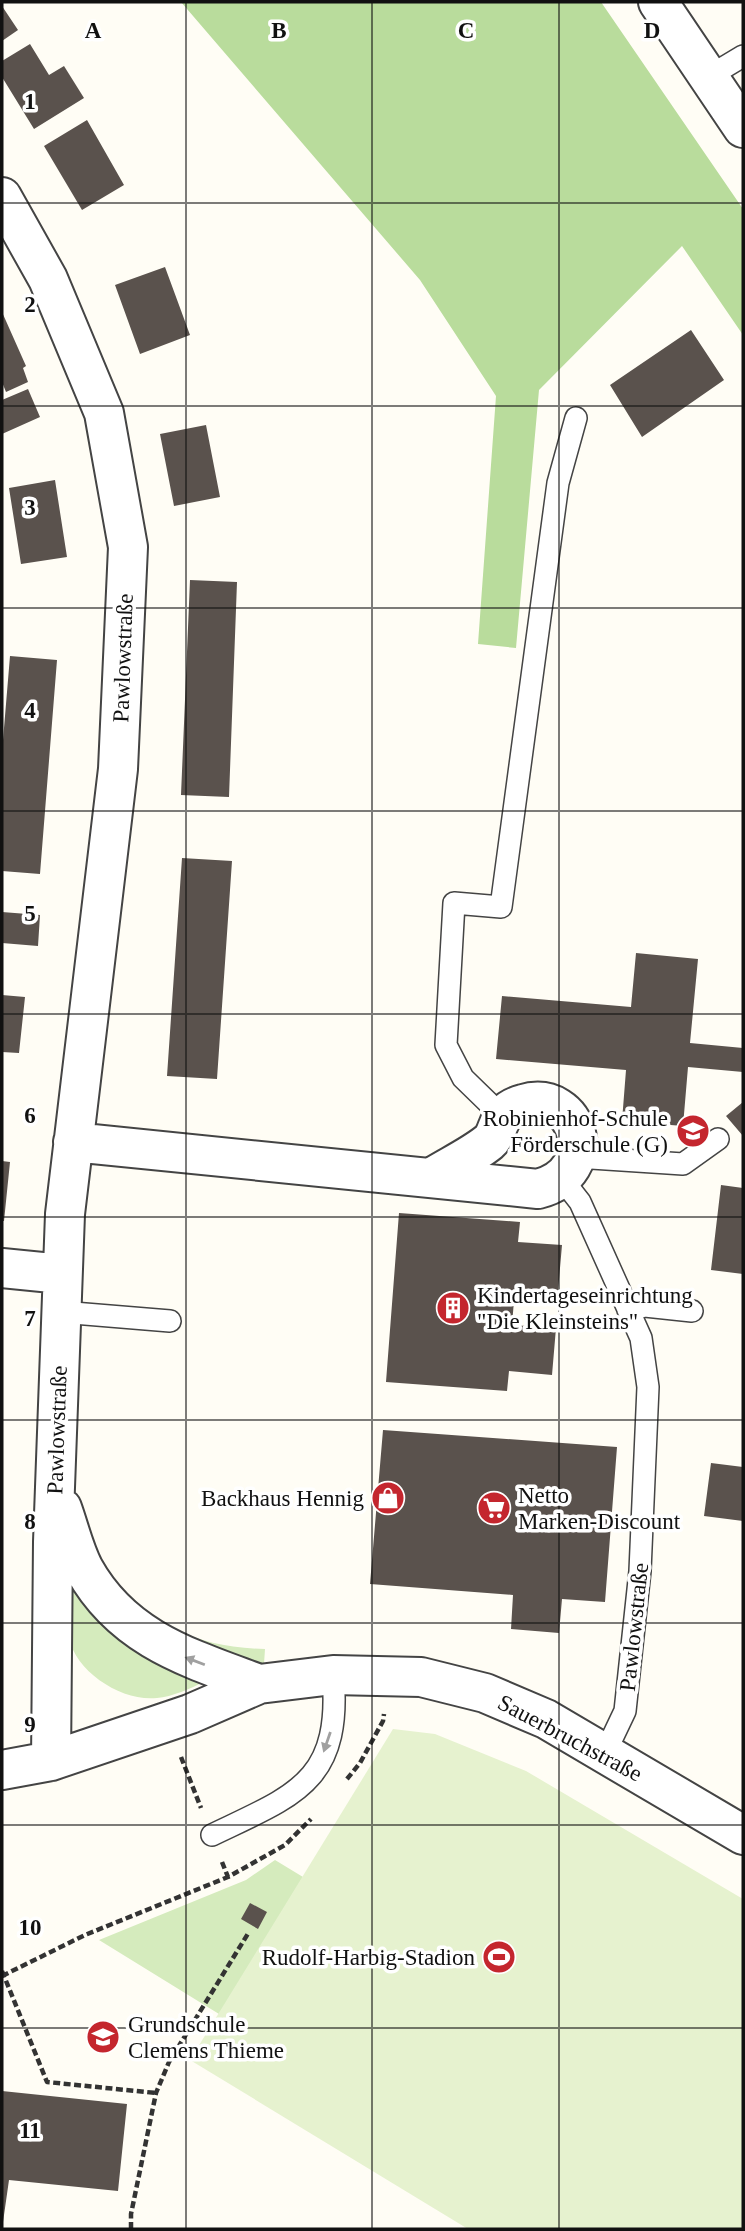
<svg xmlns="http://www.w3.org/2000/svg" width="745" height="2231" font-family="'Times New Roman',serif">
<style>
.green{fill:#d5ebbd}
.forest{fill:#b9dc9c}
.pitch{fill:#e6f2cf}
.building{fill:#5a524d}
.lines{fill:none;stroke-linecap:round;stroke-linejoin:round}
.service-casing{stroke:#444;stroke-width:24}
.minor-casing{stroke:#444;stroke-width:42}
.path{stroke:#333;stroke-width:4.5;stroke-dasharray:7 3.5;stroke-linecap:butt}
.service{stroke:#fff;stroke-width:21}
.minor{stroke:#fff;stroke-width:38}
.oneway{fill:#a0a0a0}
.grid{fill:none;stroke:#111;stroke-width:2;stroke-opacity:0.55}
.labels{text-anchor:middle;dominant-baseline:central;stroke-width:7;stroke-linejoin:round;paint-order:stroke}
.street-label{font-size:23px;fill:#111;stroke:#fff}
.poi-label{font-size:23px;fill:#111;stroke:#fff;text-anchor:end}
.grid-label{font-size:23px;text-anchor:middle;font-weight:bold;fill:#111;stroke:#fff;stroke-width:7;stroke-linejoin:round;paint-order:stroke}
</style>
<rect width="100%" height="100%" fill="#fffdf5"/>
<path class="green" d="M69 1577 204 1682C191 1688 172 1697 157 1698 122 1702 76 1672 69 1638 65 1619 69 1596 69 1577Z
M111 1577C159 1627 195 1647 265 1649L264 1664 225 1657 122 1603Z
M275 1860 303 1877 219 2014 99 1940 246 1880Z"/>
<path class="forest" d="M181 2H601L743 209V335L682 246 539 390 516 648 478 644 496 396 420 280Z"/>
<path class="pitch" d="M393 1729 435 1734 526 1771 743 1899V2229H468L190 2060Z"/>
<path class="building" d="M2 6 18 30 2 41Z
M30 44 49 75 64 66 84 98 34 129 2 77V61Z
M87 120 124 185 82 210 44 146Z
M165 267 190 335 140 354 115 285Z
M2 312 26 366 23 368 28 382 6 392 2 382Z
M691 330 724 380 642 437 610 385Z
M28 389 40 417 2 434V400Z
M206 425 220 497 174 506 160 434Z
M55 480 67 557 21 564 9 488Z
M190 580 237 582 229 797 181 795Z
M10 656 57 660 40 874 2 871V752Z
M182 858 232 861 217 1079 167 1076Z
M2 912 40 915 38 946 2 943Z
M636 953 698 959 690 1043 743 1048V1072L688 1067 683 1126 622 1121 626 1070 496 1059 502 996 631 1007Z
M2 995 25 997 19 1053 2 1052Z
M743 1102V1136L726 1116Z
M2 1161 10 1162 4 1221H2Z
M721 1185 743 1188V1274L711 1270Z
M399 1213 520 1222 518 1242 562 1245 558 1291 515 1288 512 1325 556 1328 552 1375 509 1371 507 1391 386 1382Z
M383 1430 617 1447 605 1602 562 1599 559 1633 511 1629 513 1595 370 1584Z
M711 1463 743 1467V1521L704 1516Z
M250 1903 267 1912 258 1929 241 1919Z
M2 2091 127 2104 118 2191 9 2180 2 2229Z"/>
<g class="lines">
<defs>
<path id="service" d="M708 77 743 56
M502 1116 463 1078 446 1045 454 903 501 907 558 483 576 418
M576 1157 683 1164 718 1139
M562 1179 580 1202 641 1338 648 1387 640 1571 625 1711 605 1753
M628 1310 645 1306 692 1311
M61 1312 170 1321
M212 1835C295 1795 342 1782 333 1675"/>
<path id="minor" d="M658 2 743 128
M2 197 48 279 104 413 128 547 118 769 65 1214 53 1542 51 1761
M73 1142 538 1189C604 1172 579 1087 523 1104 494 1112 501 1132 489 1142 473 1155 452 1165 434 1176
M2 1268 62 1274
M62 1508C69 1527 74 1550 84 1569 123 1639 189 1658 259 1684
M2 1770 51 1761 190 1714 259 1684 333 1675 421 1677 485 1693 546 1719 743 1835"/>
</defs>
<use href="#service" class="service-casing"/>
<use href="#minor" class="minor-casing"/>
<path class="path" d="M181 1757 201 1808
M347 1779 360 1763 383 1721 384 1714
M222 1862 228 1877
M2 1971 47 2082 156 2093
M2 1976 85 1935 228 1877 285 1845 311 1819
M131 2229V2214L156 2093 169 2062 249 1932"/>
<use href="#service" class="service"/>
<use href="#minor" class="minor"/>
</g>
<defs><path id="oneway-solid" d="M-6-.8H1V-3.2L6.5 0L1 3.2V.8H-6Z" transform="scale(1.75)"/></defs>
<g class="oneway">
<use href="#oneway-solid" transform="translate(195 1661) rotate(-159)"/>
<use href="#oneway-solid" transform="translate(327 1742) rotate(109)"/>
</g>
<path class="grid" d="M186 2V2229M372 2V2229M559 2V2229M2 203H743M2 406H743M2 608H743M2 811H743M2 1014H743M2 1217H743M2 1420H743M2 1623H743M2 1825H743M2 2028H743"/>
<defs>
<symbol id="school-disc" viewBox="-11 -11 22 22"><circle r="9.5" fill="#c4262e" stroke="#fff"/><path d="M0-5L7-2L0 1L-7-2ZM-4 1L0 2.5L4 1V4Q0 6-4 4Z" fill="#fff"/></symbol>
<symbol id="building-disc" viewBox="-11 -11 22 22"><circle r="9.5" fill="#c4262e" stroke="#fff"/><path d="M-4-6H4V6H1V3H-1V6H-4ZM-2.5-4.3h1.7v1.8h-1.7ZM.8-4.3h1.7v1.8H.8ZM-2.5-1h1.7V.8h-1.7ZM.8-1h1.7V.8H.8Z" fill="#fff"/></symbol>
<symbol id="shop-disc" viewBox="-11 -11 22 22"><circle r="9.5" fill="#c4262e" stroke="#fff"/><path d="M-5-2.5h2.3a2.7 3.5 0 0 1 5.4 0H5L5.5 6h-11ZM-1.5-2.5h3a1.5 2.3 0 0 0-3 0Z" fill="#fff"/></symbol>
<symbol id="supermarket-disc" viewBox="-11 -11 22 22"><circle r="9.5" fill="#c4262e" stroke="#fff"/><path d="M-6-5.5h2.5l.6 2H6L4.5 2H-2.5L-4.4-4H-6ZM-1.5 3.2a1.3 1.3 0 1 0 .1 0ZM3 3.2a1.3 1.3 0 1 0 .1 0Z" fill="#fff"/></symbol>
<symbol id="stadium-disc" viewBox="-11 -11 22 22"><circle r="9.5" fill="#c4262e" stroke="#fff"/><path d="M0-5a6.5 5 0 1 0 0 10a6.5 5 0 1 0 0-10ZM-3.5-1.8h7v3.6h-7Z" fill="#fff"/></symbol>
</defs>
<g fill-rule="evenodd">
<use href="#school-disc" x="674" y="1112" width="38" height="38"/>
<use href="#building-disc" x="434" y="1289" width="38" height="38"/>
<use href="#shop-disc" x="369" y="1479" width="38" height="38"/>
<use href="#supermarket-disc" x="475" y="1489" width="38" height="38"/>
<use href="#stadium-disc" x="480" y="1938" width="38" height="38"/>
<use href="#school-disc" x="84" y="2018" width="38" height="38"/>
</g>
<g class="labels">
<g class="street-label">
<text transform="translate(123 658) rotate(-88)">Pawlowstraße</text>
<text transform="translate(57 1430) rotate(-88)">Pawlowstraße</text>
<text transform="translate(634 1627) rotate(-84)">Pawlowstraße</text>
<text transform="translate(570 1738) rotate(28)">Sauerbruchstraße</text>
</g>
<g class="poi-label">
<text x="668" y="1118">Robinienhof-Schule<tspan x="668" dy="26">Förderschule (G)</tspan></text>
<text x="477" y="1295" text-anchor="start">Kindertageseinrichtung<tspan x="477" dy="26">"Die Kleinsteins"</tspan></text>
<text x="518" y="1495" text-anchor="start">Netto<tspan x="518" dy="26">Marken-Discount</tspan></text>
<text x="364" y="1498">Backhaus Hennig</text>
<text x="475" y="1957">Rudolf-Harbig-Stadion</text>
<text x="128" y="2024" text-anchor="start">Grundschule<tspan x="128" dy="26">Clemens Thieme</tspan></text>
</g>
</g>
<g class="grid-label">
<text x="93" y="38">A</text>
<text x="279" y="38">B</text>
<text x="466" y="38">C</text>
<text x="652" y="38">D</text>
<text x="30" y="109">1</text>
<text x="30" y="312">2</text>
<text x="30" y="515">3</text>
<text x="30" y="718">4</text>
<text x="30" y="921">5</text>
<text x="30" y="1123">6</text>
<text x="30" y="1326">7</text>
<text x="30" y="1529">8</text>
<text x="30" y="1732">9</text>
<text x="30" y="1935">10</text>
<text x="30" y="2138">11</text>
</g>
<rect width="745" height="2231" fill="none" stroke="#111111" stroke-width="7"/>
</svg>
